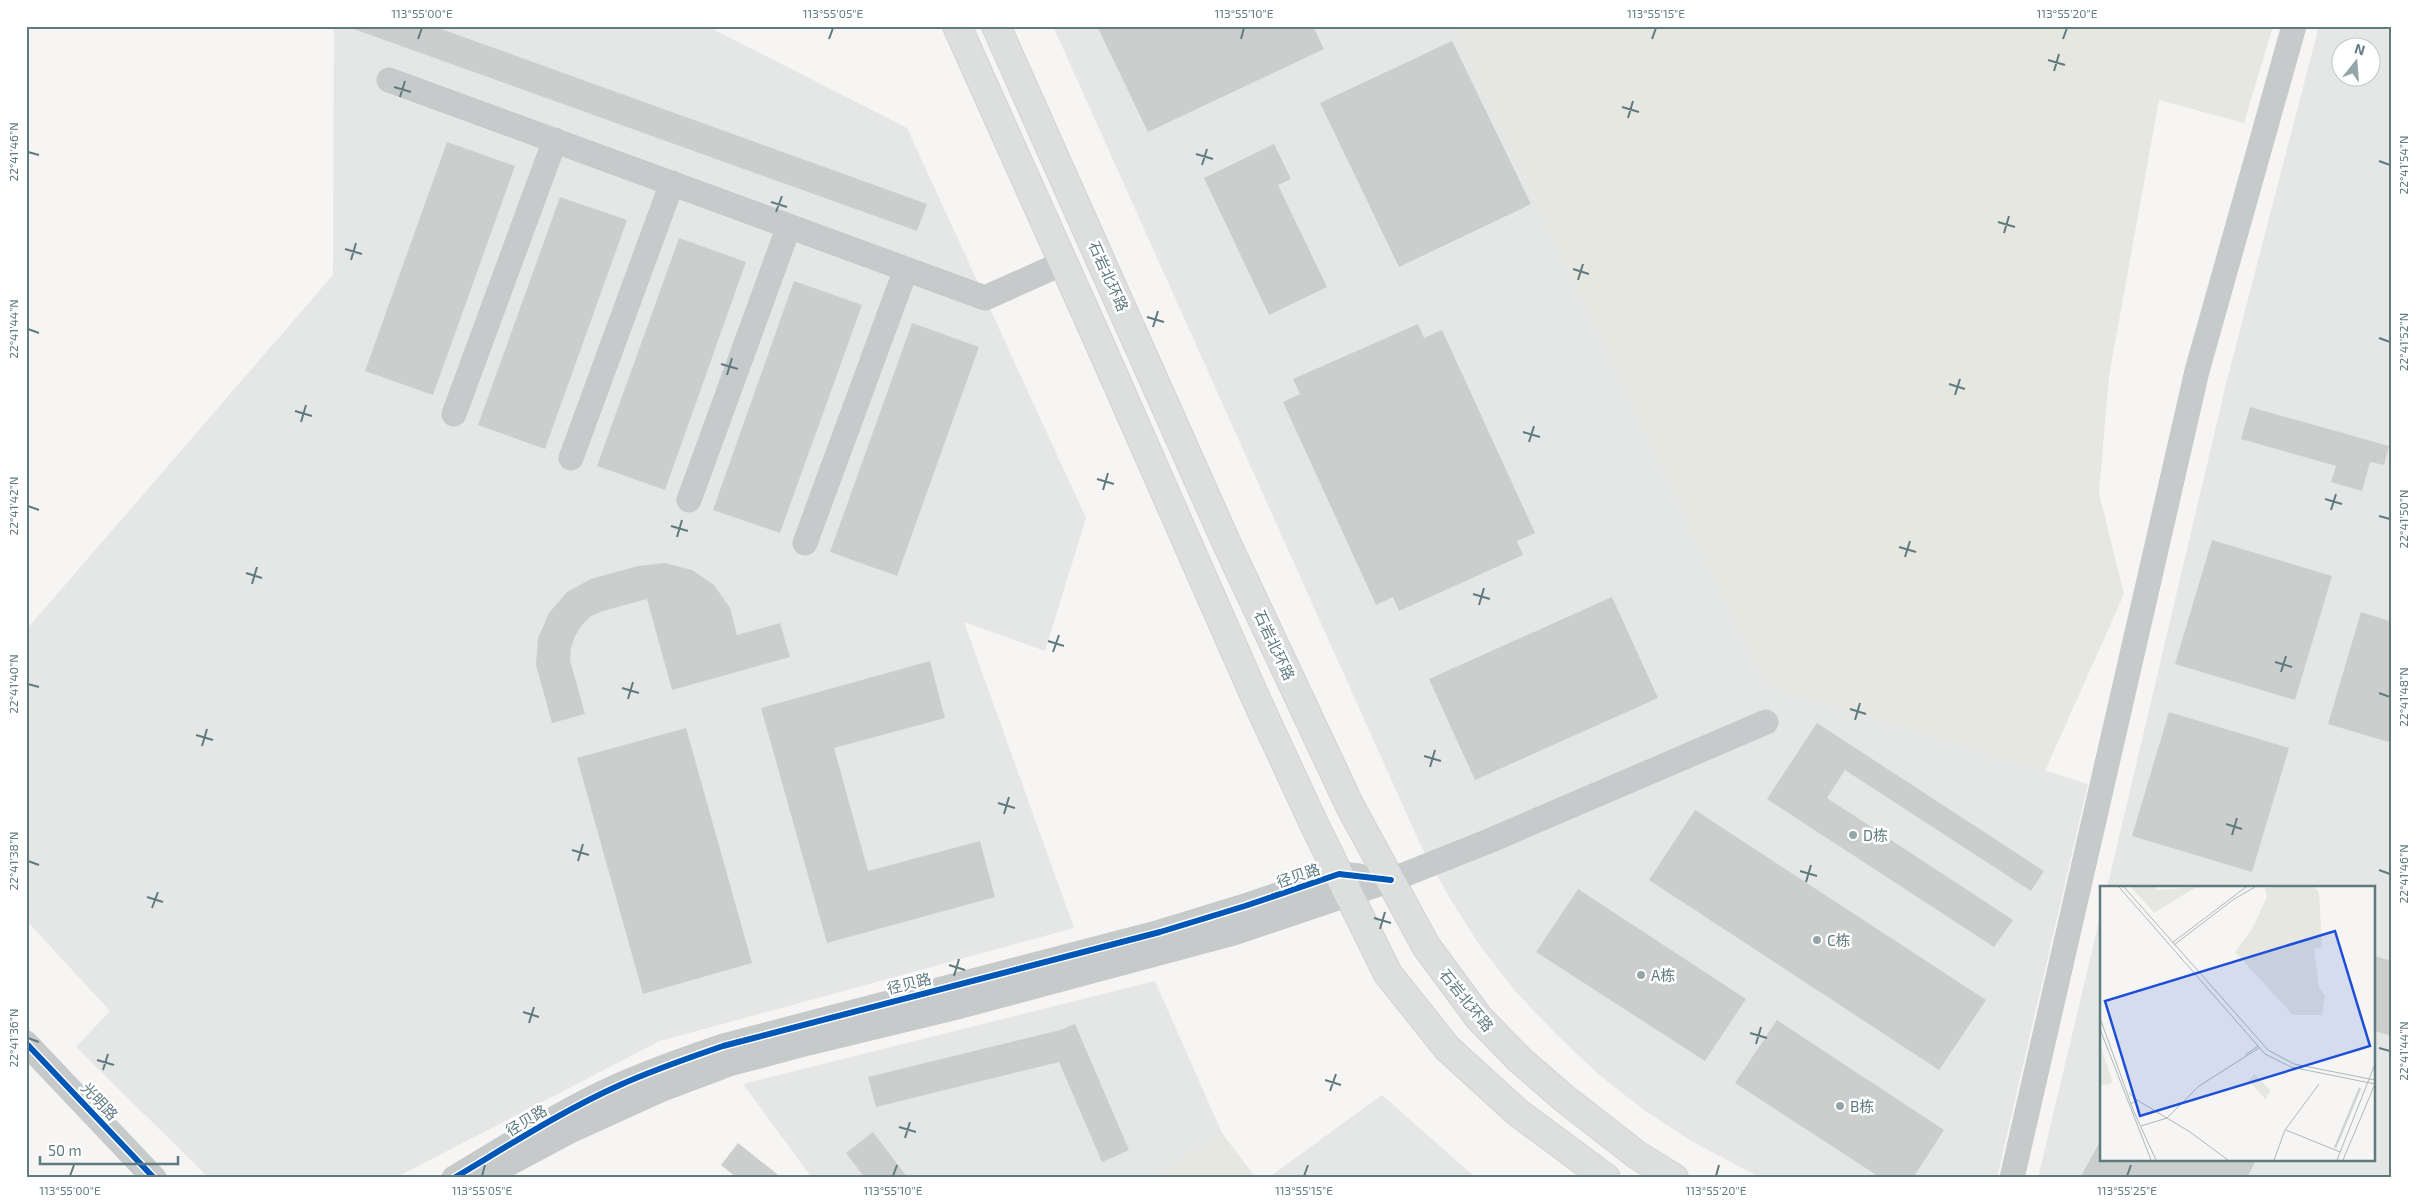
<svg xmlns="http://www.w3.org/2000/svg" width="2418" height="1204" font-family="'Exo 2','Noto Sans SC',sans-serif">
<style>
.built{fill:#e5e6e6;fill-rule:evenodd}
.green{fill:#e6e7e0}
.building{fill:#cccece}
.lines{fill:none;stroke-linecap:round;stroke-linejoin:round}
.major-casing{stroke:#d1d2d2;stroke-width:30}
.minor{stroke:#c7caca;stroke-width:25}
.major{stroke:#dddfdf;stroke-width:28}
.cycleway-casing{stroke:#fff;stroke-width:9}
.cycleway{stroke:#0057b8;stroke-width:6}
.ticks{fill:none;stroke:#5f7b80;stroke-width:2}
.poi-dot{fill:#94a6a8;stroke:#fff;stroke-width:2}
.labels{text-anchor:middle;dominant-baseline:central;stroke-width:5;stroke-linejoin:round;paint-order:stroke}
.street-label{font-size:15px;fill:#5f7b80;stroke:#fff}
.poi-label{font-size:15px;fill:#5f7b80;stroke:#fff;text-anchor:start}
.inset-river{fill:none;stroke:#c8d6d5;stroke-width:2.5}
.inset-road{fill:none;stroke:#acb9bb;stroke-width:1}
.view{fill:#1d4ed8;fill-opacity:0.15;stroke:#1d4ed8;stroke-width:2.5}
.inset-edge{fill:none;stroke:#5f7b80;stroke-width:2.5}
.neatline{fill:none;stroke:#5f7b80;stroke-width:2}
.ticks-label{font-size:12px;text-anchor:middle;fill:#5f7b80}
</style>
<rect width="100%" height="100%" fill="#f6f5f3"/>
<path class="built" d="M334 26H707L907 128 1086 518 1045 651 964 622 1074 928 660 1041 395 1178H209L76 1047 110 1011 26 920V630L333 275Z
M1053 26H1453L1766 684 2088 784 1997 1178H1761L1693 1142 1644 1110 1598 1074 1556 1034 1516 992 1480 946 1449 897 1421 846Z
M2319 26H2392V1178H2038L2102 909V1160H2374V888H2107L2227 380ZM2340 48H2370V78H2340Z
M1155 981 1222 1133 1160 1178H812L743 1084Z
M1382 1095 1476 1178H1268Z"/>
<path class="green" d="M1453 26H2273L2244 123 2159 100 2109 376 2099 493 2124 594 2045 771 1766 684Z
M1222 1133 1256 1178H1160Z"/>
<path class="building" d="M352 26H433L927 204 917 231 351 28Z
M1097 26H1313L1324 49 1148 132Z
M1452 41 1531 204 1399 267 1320 103Z
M447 142 515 166 433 395 365 371Z
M1274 144 1291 179 1278 185 1327 287 1269 315 1204 178Z
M560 197 627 220 545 449 478 425Z
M679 238 746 262 665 490 597 466Z
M794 281 862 305 780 533 713 510Z
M912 323 979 347 897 576 830 552Z
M1418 324 1424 338 1442 330 1535 533 1517 541 1523 555 1399 611 1393 597 1376 605 1283 402 1300 394 1293 379Z
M2250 407 2389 446 2384 465 2370 462 2362 491 2331 482 2336 466 2241 439Z
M2212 540 2332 576 2295 700 2175 664Z
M665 563 692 570 714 585 730 608 737 635 780 623 790 657 672 690 647 599 603 611 591 616 582 625 575 636 571 648 570 660 585 714 552 723 536 665 538 638 549 613 567 592 591 579 638 566Z
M1612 597 1658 698 1475 780 1429 679Z
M2361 612 2392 622V743L2328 724Z
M930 661 945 718 834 748 868 871 980 841 995 897 827 943 761 708Z
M2169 712 2289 748 2252 872 2132 836Z
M1817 723 2044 871 2031 891 1845 770 1827 798 2013 920 1994 947 1767 799Z
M686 728 752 963 643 994 577 758Z
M1695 810 1986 1000 1939 1070 1649 880Z
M1578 889 1746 999 1705 1061 1536 952Z
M2374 956 2392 961V1036L2374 1031Z
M1777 1020 1944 1130 1913 1178H1881L1735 1083Z
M1075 1024 1129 1150 1102 1162 1059 1062 876 1107 868 1077 1060 1030Z
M873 1132 908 1178H865L846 1153Z
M2102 1138V1160H2256L2247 1178H2080Z
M738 1143 782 1178H737L721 1165Z"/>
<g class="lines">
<defs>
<path id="major" d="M957 26 1098 340 1257 701 1314 824 1388 974 1447 1048 1517 1112 1606 1178
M996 26 1227 544 1350 806 1426 946 1479 1018 1520 1060 1565 1099 1637 1155 1674 1178"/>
</defs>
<use href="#major" class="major-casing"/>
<path class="minor" d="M389 80 985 298 1063 263
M454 414 555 140
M571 458 672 183
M689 500 789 226
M805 543 906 269
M26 1043 154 1178
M454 1178C508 1146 562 1111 620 1085 653 1070 688 1058 723 1046L1160 932 1245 906 1339 874 1359 876
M482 1178 572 1130 660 1090 729 1064 808 1043 961 1006 1234 933 1391 880 1489 841 1766 722
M2012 1178 2197 371 2294 26"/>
<use href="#major" class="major"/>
<defs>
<path id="cycleway" d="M26 1043 154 1178
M454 1178C508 1146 562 1111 620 1085 653 1070 688 1058 723 1046L1160 932 1245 906 1339 874 1391 880"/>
</defs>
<use href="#cycleway" class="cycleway-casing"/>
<use href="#cycleway" class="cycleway"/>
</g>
<path class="ticks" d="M418 39 422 28M829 39 833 28M1241 39 1244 28M1652 39 1656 28M2063 39 2067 28M2048 60 2065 65M2054 71 2059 54M394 87 411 92M400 97 405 81M1622 107 1639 112M1628 118 1633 101M28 152 39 155M1196 154 1213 159M2379 161 2390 165M1202 165 1207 149M771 202 787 207M776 212 782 196M1998 222 2015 227M2004 233 2009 216M345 249 362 254M351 260 356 243M1573 269 1589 274M1578 280 1583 264M1147 317 1164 322M1153 327 1158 311M28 329 39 333M2379 338 2390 342M721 364 738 369M727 375 732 358M1949 384 1965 389M1955 395 1960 379M295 411 312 416M301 422 306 405M1523 432 1540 437M1529 442 1534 426M1097 479 1114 484M1103 490 1108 473M2325 499 2342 504M28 506 39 510M2331 510 2336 494M2379 516 2390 519M671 526 688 531M677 537 682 520M1899 547 1916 552M1905 557 1910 541M246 573 262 578M252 584 257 567M1473 594 1490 599M1479 605 1484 588M1048 641 1064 646M1053 652 1059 635M2275 662 2292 667M2281 672 2286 656M28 684 39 687M622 688 639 693M2379 693 2390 697M628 699 633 682M1850 709 1866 714M1855 720 1860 703M196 735 213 740M202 746 207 729M1424 756 1441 761M1430 767 1435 750M998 803 1015 808M1004 814 1009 797M2226 824 2242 829M2232 835 2237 818M572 850 589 855M28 861 39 865M578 861 583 844M2379 870 2390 874M1800 871 1817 876M1806 882 1811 865M147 897 163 902M152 908 158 892M1374 918 1391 923M1380 929 1385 912M949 965 965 970M954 976 959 959M523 1012 539 1017M529 1023 534 1007M1750 1033 1767 1038M28 1038 39 1042M1756 1044 1761 1027M2379 1048 2390 1051M97 1060 114 1065M103 1070 108 1054M1325 1080 1341 1085M1330 1091 1336 1074M899 1127 916 1132M905 1138 910 1122M70 1176 74 1165M482 1176 485 1165M893 1176 897 1165M1304 1176 1308 1165M1716 1176 1719 1165M2127 1176 2131 1165"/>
<g class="poi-dot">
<circle cx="1853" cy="835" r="5"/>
<circle cx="1817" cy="940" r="5"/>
<circle cx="1641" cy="975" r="5"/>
<circle cx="1840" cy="1106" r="5"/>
</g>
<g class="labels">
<g class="street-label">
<text transform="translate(1109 276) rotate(66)">石岩北环路</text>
<text transform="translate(1275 645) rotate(65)">石岩北环路</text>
<text transform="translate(1298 875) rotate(-19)">径贝路</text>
<text transform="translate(909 983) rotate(-14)">径贝路</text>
<text transform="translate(1467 1000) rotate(51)">石岩北环路</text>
<text transform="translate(100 1101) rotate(47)">光明路</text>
<text transform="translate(526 1120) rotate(-31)">径贝路</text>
</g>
<g class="poi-label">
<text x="1863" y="835">D栋</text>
<text x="1827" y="940">C栋</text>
<text x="1651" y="975">A栋</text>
<text x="1850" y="1106">B栋</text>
</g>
</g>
<g transform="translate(2100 886)">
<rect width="275" height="275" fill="#f6f5f3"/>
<path d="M31 1H56L57 4 97 1 54 27ZM172 1H214L219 6 222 62H214L219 101 225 110 222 129H193L135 66 152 43 167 11 165 2ZM0 158 12 194 11 198 0 199ZM154 188 170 204 166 214 149 195Z" fill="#e6e7e0"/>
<path class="inset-river" d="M235 262 260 202"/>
<path class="inset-road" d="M19 1 165 168 191 181 275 198M24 1 168 164 194 178 275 194M72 57 146 1M74 59 134 13 155 1M0 132 34 226 56 274M0 143 51 274M145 169 158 160M29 207 37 214 31 218M37 214 90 246 128 274M41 240 67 232 99 200 159 162M186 244 240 266M174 274 185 244 219 198M237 274 275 178M243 274 275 198"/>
<path class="view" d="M235 45 270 160 40 230 5 115Z"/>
<rect width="275" height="275" class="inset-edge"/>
</g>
<rect width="2418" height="1204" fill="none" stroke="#ffffff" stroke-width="55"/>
<g transform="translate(2356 62) rotate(17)"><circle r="24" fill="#ffffff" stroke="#bfcacc"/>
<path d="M0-4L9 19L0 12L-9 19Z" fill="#94a6a8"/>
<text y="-8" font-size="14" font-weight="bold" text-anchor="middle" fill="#5f7b80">N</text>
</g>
<path d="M40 1156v8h138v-8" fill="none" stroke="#5f7b80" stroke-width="2.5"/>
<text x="48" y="1156" font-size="15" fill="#5f7b80" stroke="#ffffff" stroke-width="4" paint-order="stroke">50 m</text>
<rect x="28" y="28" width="2362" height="1148" class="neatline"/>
<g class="ticks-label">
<text x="422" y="18">113°55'00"E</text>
<text x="833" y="18">113°55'05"E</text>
<text x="1244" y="18">113°55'10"E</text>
<text x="1656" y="18">113°55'15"E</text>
<text x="2067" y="18">113°55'20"E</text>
<text transform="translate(14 152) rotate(-90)" y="4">22°41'46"N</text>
<text transform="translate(2404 165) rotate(-90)" y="4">22°41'54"N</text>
<text transform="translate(14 329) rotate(-90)" y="4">22°41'44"N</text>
<text transform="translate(2404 342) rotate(-90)" y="4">22°41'52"N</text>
<text transform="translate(14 506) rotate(-90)" y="4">22°41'42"N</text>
<text transform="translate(2404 519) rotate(-90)" y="4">22°41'50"N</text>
<text transform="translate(14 684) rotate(-90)" y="4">22°41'40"N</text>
<text transform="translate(2404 697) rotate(-90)" y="4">22°41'48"N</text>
<text transform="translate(14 861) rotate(-90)" y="4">22°41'38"N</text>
<text transform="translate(2404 874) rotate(-90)" y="4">22°41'46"N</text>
<text transform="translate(14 1038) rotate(-90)" y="4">22°41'36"N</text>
<text transform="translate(2404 1051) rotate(-90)" y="4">22°41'44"N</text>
<text x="70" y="1195">113°55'00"E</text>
<text x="482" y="1195">113°55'05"E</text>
<text x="893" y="1195">113°55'10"E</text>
<text x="1304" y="1195">113°55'15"E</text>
<text x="1716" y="1195">113°55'20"E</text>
<text x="2127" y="1195">113°55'25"E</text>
</g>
</svg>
